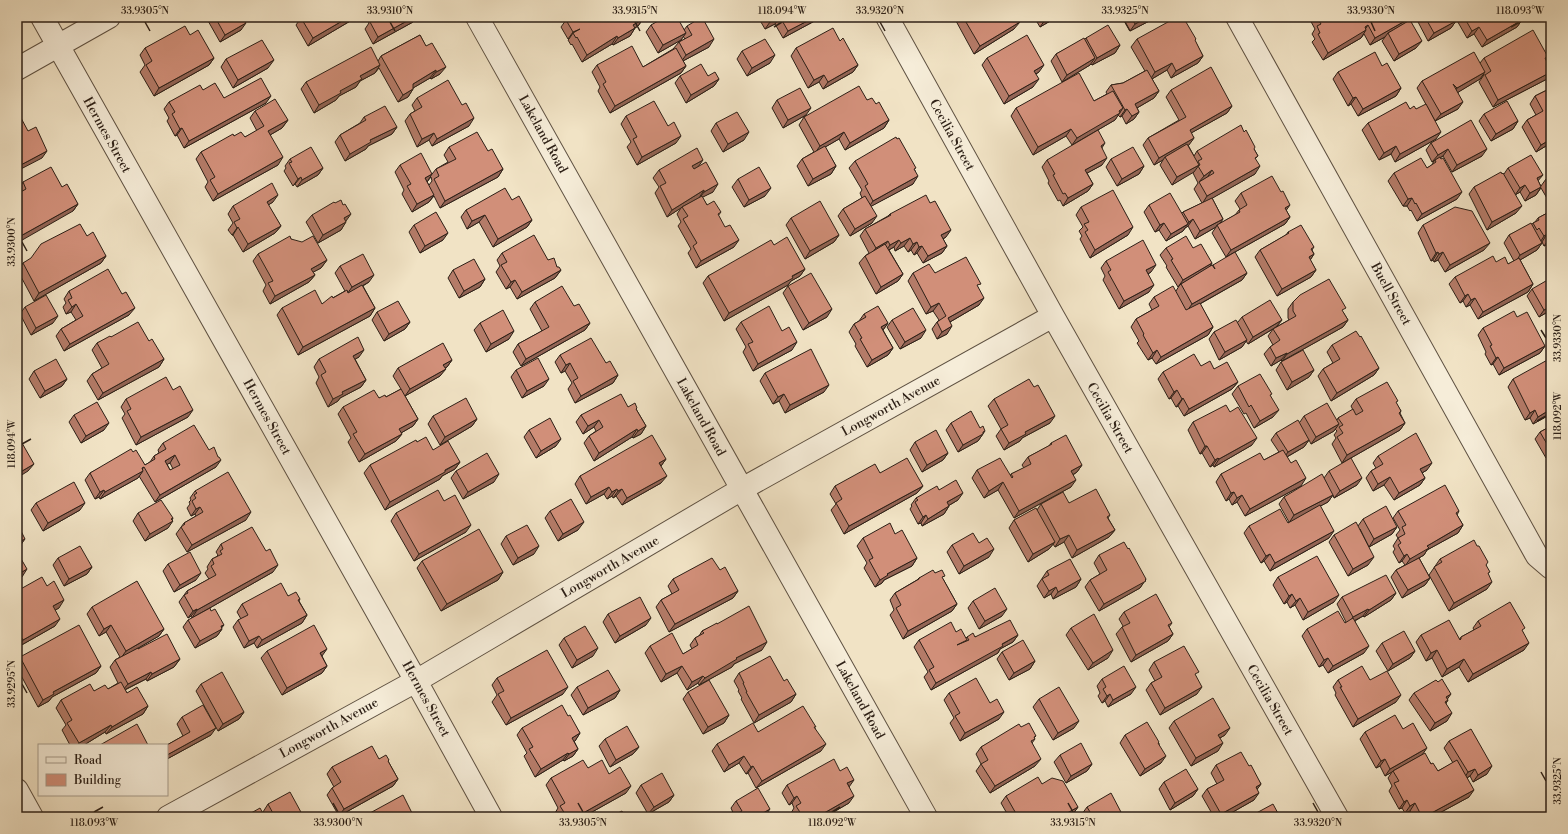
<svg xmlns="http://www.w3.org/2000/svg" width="1568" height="834" font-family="'Libre Bodoni',serif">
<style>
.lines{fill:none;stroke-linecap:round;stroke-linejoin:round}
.minor-casing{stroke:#5e5142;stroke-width:24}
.minor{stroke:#f6edd9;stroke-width:22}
.wall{fill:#b47b68;stroke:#2d2017;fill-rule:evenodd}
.shaded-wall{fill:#926455;stroke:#2d2017}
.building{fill:#d18f79;stroke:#2d2017;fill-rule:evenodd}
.ticks{fill:none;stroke:#2d2017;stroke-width:1.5}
.labels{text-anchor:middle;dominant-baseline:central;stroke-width:3.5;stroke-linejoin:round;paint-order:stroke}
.street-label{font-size:13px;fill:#2d2017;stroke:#f6edd9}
.neatline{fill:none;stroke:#2d2017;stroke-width:1.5}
.ticks-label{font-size:10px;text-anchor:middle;fill:#2d2017}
</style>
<rect width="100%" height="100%" fill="#f1e3c5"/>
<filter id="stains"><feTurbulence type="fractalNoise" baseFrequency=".005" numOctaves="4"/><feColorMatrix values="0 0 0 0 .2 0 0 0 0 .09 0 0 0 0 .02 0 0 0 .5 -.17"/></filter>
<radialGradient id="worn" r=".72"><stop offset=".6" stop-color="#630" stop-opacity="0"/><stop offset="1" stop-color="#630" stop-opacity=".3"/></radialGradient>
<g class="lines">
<defs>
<path id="minor" d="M42 17 416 681 491 817
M477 17 926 817
M887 17 1053 316 1337 817
M1237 17 1537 556 1551 568
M17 69 109 17
M17 790 32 817
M168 817 416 681 742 489 1053 316"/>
</defs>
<use href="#minor" class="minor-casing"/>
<use href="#minor" class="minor"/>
</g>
<path class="wall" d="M208 17H243L241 30 220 42 207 19Z
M303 17H357L308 46 296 25 301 18Z
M366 17H416L413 22 373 44 365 29 369 23Z
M758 17H822L783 38 775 24 765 29Z
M959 17H1017L1014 29 974 54 956 21Z
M1034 17H1057L1040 27Z
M1122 17H1157L1130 31Z
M1309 17H1414L1411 21 1416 48 1394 61 1382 41 1385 37 1370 45 1364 34 1361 38 1323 60 1312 42 1315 39 1312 34 1315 29 1309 18Z
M1420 17H1454L1456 21 1451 28 1428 41 1417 20Z
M1455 17H1520L1522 20 1517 27 1482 47 1474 34 1467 38Z
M643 19 638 26 635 28 630 36 613 45 612 44 582 62 572 44 571 45 568 40 569 39H568L561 27 566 20Z
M651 25 684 30 687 26 709 47 683 61 686 66 681 73 610 113 598 91 600 87 592 72 597 65 643 67 673 49 679 42 685 39 683 36 681 40 658 53 646 32Z
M190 35 214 58 209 65 154 96 140 72 145 65 140 55 145 48Z
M420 35 440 74 431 79 430 78 413 88V89L408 97 398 102 379 68 375 73 360 81 356 87 339 96 336 100 314 113 301 89 306 82 378 61 381 56Z
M1086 38 1120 45 1115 53 1092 65 1091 64 1090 65 1062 82 1051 61 1056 54 1085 39Z
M1137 39 1195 41 1203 56 1198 63 1171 78 1167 70 1152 79 1159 91 1154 98 1137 108 1139 112 1134 119 1126 124 1122 116 1120 117 1118 115 1115 120 1072 145 1066 136 1033 155 1011 116 1016 108 1094 101 1107 94 1106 92 1111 85 1123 83 1145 71 1131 47Z
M840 41 858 65 853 72 823 89 819 82 808 88 791 56 796 48Z
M742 51 770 63 747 76 737 59Z
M1548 57 1545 60 1551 70V72L1547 79 1493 107 1479 82 1484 75V74L1480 79 1458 92V109L1435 121 1417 88 1422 81 1480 63 1484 58Z
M987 58 1039 72 1036 74 1033 87 1004 104 982 65Z
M226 59 268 68 233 88 221 67Z
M1382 66 1401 88 1396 96 1358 116 1351 104 1348 106 1333 79 1338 72Z
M680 76H708L719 79 714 86 686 103 675 83Z
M1551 88V143L1536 152 1522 127 1527 120 1536 115 1530 104 1535 96Z
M203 90 224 98 266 103 184 148 177 135 175 136 167 121 169 118 164 109 169 102Z
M1171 90 1232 106 1227 113 1191 133 1194 138 1188 145 1194 156 1197 151 1254 149 1258 156 1255 159V174L1212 198 1223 219 1219 224 1235 215 1239 210 1240 209 1235 201 1241 193 1286 210 1290 217 1285 224 1226 257 1212 233 1216 227 1195 239 1188 226 1185 228 1183 231 1166 241 1159 230 1155 232 1144 212 1149 205 1182 213 1183 212 1202 203 1194 189 1198 183 1193 173 1194 171 1172 185 1160 165 1163 160 1154 165 1143 145 1148 138 1179 120 1166 97Z
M417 98 469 126 432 146 429 140 417 147 405 121 410 114 415 111 412 105Z
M777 100 806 115 783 128 772 108Z
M867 100 876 104 889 120 884 128 845 150 839 139 825 147 836 166 831 174 808 186 797 166 802 159 814 152 799 125 804 117Z
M1410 109H1416L1436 139 1395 162 1391 154 1379 160 1362 130 1368 123Z
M255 111 288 120 282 128 270 135 278 165 213 201 205 187 208 182 196 159 201 152 234 136 245 137 257 131 250 118Z
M1484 114 1518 121 1513 129 1491 141 1479 121Z
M626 116 668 126 676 143 637 165 627 147 631 142 621 124Z
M364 117 397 127 392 134 368 146 366 149 345 161 335 142 340 135 360 123Z
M716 123 744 140 723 152 711 131Z
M1431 143 1482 156 1452 172 1443 156 1440 158 1457 199 1417 221 1411 210 1410 211 1407 206H1403L1388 181 1394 173 1427 168 1432 165 1434 161 1432 162 1426 150Z
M449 147 488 151 503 169 498 177 440 208 434 196 429 202 412 212 402 194 404 190 395 172 400 165 432 174 436 169 448 162 444 155ZM431 177 432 181 429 185 427 182Z
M1102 148V165L1087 173 1093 184 1088 191 1063 206 1060 200 1058 201 1048 183 1049 181 1042 167 1047 160Z
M290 159 323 168 318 175 297 187 295 184 293 186 284 171 286 168 285 166Z
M1111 159 1144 166 1139 174 1117 186 1106 167Z
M855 161 915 170 913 184 871 206 872 223 850 236 838 216 843 209 862 198 860 193 862 190 849 168Z
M699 166 713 192 702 197 707 205 721 212 718 216 734 247 696 268 688 253 691 249 678 226 681 222 677 214 681 208 667 217 655 193 659 187 653 178 659 170Z
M1508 168 1538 181 1541 186 1546 179 1551 176V205L1541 188 1536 195 1525 201 1520 192 1515 195 1516 213 1487 230 1469 194 1474 187 1502 174H1504Z
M738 179 765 196 744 207 732 187Z
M23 182 62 187 78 204 73 211 19 192 18 190Z
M512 200 532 220 527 227 493 247 479 222 467 229 461 217 466 210Z
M273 202 268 205 281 226 275 233 243 252 233 235H232L228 230 233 223 228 214 233 206Z
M1081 207 1128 235 1090 258 1080 239 1082 236 1079 231 1083 227 1076 215Z
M1551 211V242L1544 246 1542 242V243L1537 250 1520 260 1533 284 1528 292 1478 319 1470 305 1466 307 1463 301 1460 303 1449 284 1455 277 1508 264 1514 261 1504 243 1509 235 1532 224 1535 222 1538 218Z
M890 214 946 237 943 239 947 246 942 253 923 263 917 253 914 255 911 250 908 252 904 246 895 251 894 247 889 250 903 274 898 281 876 294 859 263 865 256 869 253 860 236 865 229 888 216Z
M312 215 346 221 341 230 318 243 306 222Z
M791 218 839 235 834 242 805 259 786 225Z
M414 225 443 240 420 253 409 232Z
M1423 225 1484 250 1445 272 1438 260 1434 262 1433 260 1431 261 1418 233Z
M1288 232 1314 247 1312 250 1314 254 1310 260 1316 270 1311 277 1277 296 1255 257 1260 250 1286 235Z
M87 236 106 256 101 263 34 301 19 273 21 266 23 263Z
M291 239 327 260 321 268 313 272 315 275 309 282 270 304 263 291 266 285 253 261 258 254Z
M774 245 805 269 800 276 791 281 788 285 724 321 703 283 708 276Z
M1166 248H1193L1212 263 1210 266 1213 265 1247 273 1242 280 1200 304 1213 327 1208 335 1156 364 1152 358 1148 360 1137 343 1139 341 1131 327 1136 319 1152 310 1149 304 1154 297 1176 291 1179 286 1178 287 1166 267 1167 266 1160 255Z
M502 253 548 260 561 270 555 278 517 299 510 287 506 289 496 272 500 266 497 260Z
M1106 261 1151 272 1148 274 1149 292 1119 309 1103 280 1105 276 1101 268Z
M340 266 369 282 363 286 375 308 370 316 298 355 277 315 282 308 322 304 345 291 335 273Z
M453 270 485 279 480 287 459 298 448 278Z
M913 273H935L978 287 979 305 950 322 947 334 937 339 932 329 937 322 939 320 933 311 926 314 908 281Z
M788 286 827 317 803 330 783 293Z
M1532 289 1551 310 1539 317 1527 296Z
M69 291 129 315 64 351 56 336 61 329 76 320 71 312 66 314 63 307 66 303 64 299Z
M535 302 590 323 585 330 521 366 513 352 518 344 542 331 530 309Z
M1293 302 1343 312 1348 320 1343 327 1282 361 1281 360 1271 366 1264 354 1270 347 1273 345 1268 336 1273 329 1248 344 1246 341 1242 347 1219 360 1209 339 1214 332 1238 322 1242 317 1282 320 1276 327 1289 320 1288 318V309Z
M25 307 53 323 31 335 20 314Z
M377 312 410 322 405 329 384 341 372 320Z
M864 314 888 323 883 330 893 348 888 355 867 367 855 346 856 344 849 332 854 324 859 321Z
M892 320 921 338 900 349 887 327Z
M741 322 782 331 792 350 753 371 743 352 746 347 736 329Z
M480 323 509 339 486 352 474 330Z
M1483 328 1545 346 1540 353 1499 375 1493 364 1491 365 1485 354 1486 352 1478 335Z
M111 337 149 341 164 359 159 367 98 400 87 381 92 374 102 368 92 350 97 343Z
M1332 345 1379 368 1374 375 1331 401 1318 376 1323 369 1333 363 1327 352Z
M560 355 606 363 618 375 613 383 575 403 568 389 572 383 565 371 561 373 555 362Z
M359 357 355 359 366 380 361 387 340 398 338 401 328 407 316 383 319 377 314 367 319 359Z
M452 360 447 367 445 368 440 376 405 396 418 419 413 426 401 433 402 434 396 441 359 462 348 442 351 438 338 414 343 407 379 398 386 397 401 389 393 376 398 368Z
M1281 362 1314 370 1309 377 1287 390 1276 370Z
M1201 366 1214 369 1238 382 1232 389 1184 416 1178 406 1176 407 1171 398 1169 399 1158 379 1163 372Z
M516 370 544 386 522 398 511 377Z
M34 371 67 379 62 386 40 398 29 379Z
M765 373 824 392 785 413 779 401 773 404 760 381Z
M1513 379 1551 414 1533 424 1530 418 1525 420 1508 387Z
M1238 386 1270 396 1273 417 1254 428 1246 413 1244 414 1232 394Z
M126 399 188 417 136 445 122 418 125 414 121 407Z
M994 399 1050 423 1022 438 1020 441 1004 450 996 436 1001 429 988 406Z
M1356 399 1396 403 1401 411 1400 413 1405 423 1400 430 1342 463 1332 444 1336 438 1334 435 1337 431 1335 429 1334 431 1311 444 1309 440 1304 447 1287 457 1301 486 1245 516 1237 502 1232 505 1229 499 1226 501 1216 482 1221 474 1264 460 1279 452 1271 440 1276 433 1300 422 1304 416 1337 420 1338 418 1353 410 1351 406Z
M628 407 636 409 646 426 641 434 633 438 632 437 594 461 584 443 589 436 596 431 594 427 583 434 576 422 581 415Z
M1230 412 1252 445 1214 467 1213 465 1210 467 1202 453 1200 454 1188 430 1193 422Z
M74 415 104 430 81 443 69 422Z
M433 416 477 419 472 426 440 445 428 424Z
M951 423 983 434 978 441 958 452 946 430Z
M1551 426V461L1549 456 1546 458 1535 439 1540 432Z
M529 430 556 446 536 458 524 437Z
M417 442 433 450 460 462 455 469 442 476 440 479 385 510 364 473 370 465Z
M915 442 948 453 943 460 922 472 910 450Z
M163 443 216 467 155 502 139 476 138 478 100 499 99 497 95 499 85 480 90 473 133 452 145 465 150 462 154 456 159 453 158 450ZM170 463 173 469 170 470 167 464Z
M1051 443 1082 465 1077 472 1073 475 1071 487 1014 518 998 490 984 498 972 478 977 470 1010 476 1011 474 1024 468 1022 465 1028 457 1049 446Z
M1378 456 1427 470 1422 473 1425 478 1420 485 1394 500 1384 485 1373 491 1366 478 1371 471 1376 468 1373 463Z
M666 459 661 466V483L622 505 616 496 613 498 612 496 607 499 604 494 586 504 575 484 580 476Z
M456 471 494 482 463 499 451 478Z
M1329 471 1357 485 1334 498 1333 495 1328 502 1320 506 1329 538 1270 571 1264 561 1261 563 1244 533 1249 526 1288 523 1289 522 1279 504 1284 497 1324 478Z
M880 473 923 486 917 493 844 534 831 510 836 504 830 494 835 486Z
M939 490 958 500 948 506H949L944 514 922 526 921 523 918 524 910 509 912 506 911 505 916 498Z
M195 491 246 520 187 552 176 534 184 523 196 516 195 514 191 516 187 508 190 504 189 502 191 500 190 498Z
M36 503 80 510 43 531 31 510Z
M1069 503 1110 515 1108 518 1115 530 1109 537 1072 558 1064 542 1055 547 1053 544 1049 549 1028 562 1009 528 1014 520 1037 510 1041 504Z
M550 511 578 530 558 541 545 518Z
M1398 511H1459L1457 515 1463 525 1458 533 1427 550 1424 555 1419 558 1430 578 1425 585 1402 598 1391 577 1396 570 1405 565 1402 561 1399 563 1393 552 1395 549 1393 546 1398 538 1396 535 1400 530 1393 518Z
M138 513 173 518 168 528 145 541 133 521Z
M396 513 466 532 414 561 391 521Z
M1363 519 1397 527 1392 534 1369 547 1360 529 1368 565 1348 576 1329 542 1334 535 1358 526Z
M895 534 917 558 912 566 884 580 882 583 875 587 864 568 867 563 857 546 863 538Z
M506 536 534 554 513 565 501 544Z
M221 544 273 572 192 618 191 616 188 618 179 602 187 591 209 579 205 573 208 569 207 567 212 559 216 557 218 555 216 552Z
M952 545 989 557 959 574 947 552Z
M1477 546 1486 565 1488 574 1487 589 1449 611 1429 575 1440 559Z
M1099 555 1146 579 1140 588 1099 611 1085 587 1090 580 1100 574 1094 563Z
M58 558 92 567 87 574 64 586 53 565Z
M422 561 503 572 498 580 441 611 417 568Z
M168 564 196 580 174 592 163 571Z
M720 570 738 591 733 598 669 632 656 607 661 600 672 594 668 586 673 579Z
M1047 571 1081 579 1076 587 1053 599 1051 594 1044 598 1037 586Z
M935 573 943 579 957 604 952 611 903 639 890 615 894 610 890 600 895 593 917 580 919 578Z
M1278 577 1334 602 1303 620 1295 605 1290 608 1287 602 1284 604 1273 585Z
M47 586 59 608 55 610V626L18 647 17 646V591Z
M1396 593 1391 600 1364 617 1363 616 1355 621 1364 653 1328 673 1323 665 1319 667 1302 636 1307 629 1345 623 1346 622 1337 604 1342 597Z
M288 596 300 599 299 601 307 615 302 623 257 648 254 643 244 648 233 627 238 620 241 619 237 612 242 604Z
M973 601 1002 616 979 629 968 608Z
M92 607 164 629 159 636 138 648V649L180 659 174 667 147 681 146 679 125 690 127 693 148 706 143 714 106 734 105 732 84 745H70L62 730 66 725 56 708 61 700 94 691 108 689 118 683 110 667 115 660 120 657 106 632 99 636 87 614Z
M1124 612 1172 623 1169 627 1173 634 1168 641 1131 662 1116 634 1122 627 1123 626 1119 619Z
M608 614 646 625 615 643 603 622Z
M188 620 221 628 222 629 217 636 195 648 183 627Z
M1478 621 1523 632 1524 650 1468 682 1459 667 1442 677 1432 658 1426 661 1416 642 1421 635 1460 639 1461 637 1474 630 1473 628Z
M717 624 762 650 734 664 732 667 699 685 698 683 687 690 677 673 661 682 645 653 650 646 683 654 692 649 690 645 695 638 699 636 702 631Z
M1071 628 1108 658 1088 670 1066 635Z
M956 632 966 638 967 637 1018 635 1013 642 1000 649 998 653 931 690 924 677 928 672 914 647 919 640Z
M564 638 593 656 572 668 559 645Z
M1382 643 1415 651 1410 658 1388 671 1376 651Z
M267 651 322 656 327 666 322 673 282 695 261 658Z
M1002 652 1035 661 1030 669 1009 680 997 659Z
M20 657 101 666 96 673 52 697 49 701 38 707 17 668V661Z
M1154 662 1196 676 1197 694 1160 715 1146 690 1151 683 1155 681 1149 670Z
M739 673 796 694 791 702 754 723 741 699 742 698 738 691 739 690 734 681Z
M497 678 563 694 506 725 492 702 497 695 492 685Z
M1102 679 1131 694 1108 707 1105 701 1102 703 1098 696 1100 693 1097 686Z
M1338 680H1370L1396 702 1353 727 1335 695 1336 693 1333 687Z
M201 684 244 712 239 719 218 731 196 691Z
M577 687 620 690 615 698 583 715 571 695Z
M688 692 729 715 724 723 703 734 683 699Z
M949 693 999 719 960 741 950 723 954 718 944 700Z
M1414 693 1447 699 1448 700 1446 703 1447 721 1430 731 1409 700Z
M1039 699 1074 728 1053 740 1033 707Z
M568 716 580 733 575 741H574L578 749 573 756 564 761 563 760 535 777 524 756 527 753 517 735 522 728Z
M182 717 211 735 167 759V745L183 736 177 724Z
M1174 721 1225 735 1220 738 1218 751 1191 766 1169 728Z
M1021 727 1036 736 1034 738 1035 739 1032 743 1035 766 990 793 976 771 981 764 976 754 981 747Z
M815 728 821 751 756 788 748 773 746 774 739 763 724 772 712 751 717 744 758 732Z
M1403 729 1423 755 1438 771 1453 763 1444 748 1449 741 1487 774 1473 782 1470 776 1467 778 1469 797 1432 817H1413L1410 811 1405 813 1402 808 1399 809 1389 791 1392 786 1388 778 1392 772 1385 776 1380 766 1376 768 1360 739 1365 732Z
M1125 735 1159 743 1161 763 1140 776 1120 743Z
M605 739 639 747 633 754 610 767 599 746Z
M1060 755 1092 764 1087 771 1066 783 1054 762Z
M379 759 389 760 388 761 398 779 393 786 339 816 327 795 332 788 334 787 327 774 332 767Z
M1216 765 1249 766 1261 784 1257 789 1254 800 1224 817H1214L1202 796 1207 789 1217 784 1211 773Z
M588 768 609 774 626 793 583 817H557L555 813 558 808 546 785 551 778Z
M1164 782 1198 789 1193 796 1170 810 1159 789Z
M1042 784 1078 807 1073 814 1067 817H1009L1001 803 1006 796Z
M641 785 674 795 669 802 648 814 636 793Z
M787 785 849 786V803L825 817H793L791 813 794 808 792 803 789 805 782 793Z
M736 801 765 816 764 817H732L734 815 731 808Z
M268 804 302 814 300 817H266L263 812Z
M1087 807 1120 817H1084L1082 814Z
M370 813 414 817H367Z"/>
<path class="shaded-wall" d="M349 17H357L308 46 313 38Z
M414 17H416L413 22 373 44 378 37Z
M779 17H780L775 24 765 29 770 22Z
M815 17H822L783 38 788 31Z
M1050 17H1057L1040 27 1045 20Z
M1148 17H1157L1130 31 1135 24Z
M1412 17H1414L1410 23 1388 33 1385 37 1370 45 1375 38Z
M643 19 638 26 628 32 633 25Z
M1522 20 1517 27 1482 47 1487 40Z
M1456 21 1451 28 1428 41 1434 33Z
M1020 22 1014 29 974 54 980 46Z
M246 23 241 30 220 42 225 35Z
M1368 25 1364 31 1366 30 1361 38 1323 60 1328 53Z
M1479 27 1474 34 1467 38 1472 31Z
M635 28 630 36 613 45 618 38Z
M580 29 573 33 569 39H568L573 32Z
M686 33 681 40 658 53 663 45Z
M617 36 612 44 582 62 587 55Z
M714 39 709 47 681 62 686 55Z
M1422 41 1416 48 1394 61 1399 54Z
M1120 45 1115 53 1092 65 1097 58Z
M775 55 770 63 747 76 752 68Z
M1203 56 1198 63 1171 78 1176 71Z
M214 58 209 65 154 96 159 88Z
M1095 58 1090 65 1062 82 1067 75Z
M274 60 268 68 233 88 238 80Z
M1172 63 1167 70 1150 80 1155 72Z
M380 65 375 73 360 81 356 87 339 96 336 100 314 113 319 105 360 76Z
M858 65 853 72 823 89 828 82Z
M1044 65 1039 72 1029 78 1034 71Z
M686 66 681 73 610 113 615 106Z
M446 67 440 74 431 79 436 72Z
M436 70 430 78 408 91 413 84Z
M1485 72 1480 79 1452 96 1457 88Z
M1551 72 1547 79 1493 107 1498 100Z
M824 75 819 82 808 88 814 80Z
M719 79 714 86 686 103 691 95Z
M1039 79 1033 87 1004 104 1009 96Z
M1401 88 1396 96 1358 116 1363 109Z
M413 89 408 97 398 102 403 95Z
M1159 91 1154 98 1130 112 1135 104Z
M271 96 266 103 184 148 189 141Z
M1356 97 1351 104 1348 106 1353 98Z
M1463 102 1458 109 1435 121 1441 114Z
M1232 106 1227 113 1184 137 1190 130Z
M811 108 806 115 783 128 788 120Z
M1123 108 1115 120 1072 145 1077 138Z
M1127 109 1122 116 1120 117 1125 110Z
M1139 112 1134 119 1126 124 1132 116Z
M474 118 469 126 432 146 437 139Z
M288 120 282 128 263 139 268 131Z
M889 120 884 128 845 150 850 143Z
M1518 121 1513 129 1491 141 1496 134Z
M397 127 392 134 368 146 366 149 345 161 350 154 370 140Z
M182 128 177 135 175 136 180 129Z
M1071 129 1066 136 1033 155 1038 147Z
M749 132 744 140 723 152 728 144Z
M844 132 839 139 815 153 820 146Z
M1441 132 1436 139 1395 162 1400 154Z
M434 133 429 140 417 147 422 139Z
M681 136 676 143 637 165 642 157Z
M1194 138 1189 145 1166 158 1165 157 1163 160 1154 165 1159 158Z
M1551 139V143L1536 152 1541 145Z
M1105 143 1100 151 1101 146Z
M1396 146 1391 154 1379 160 1384 153Z
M1448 149 1443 156 1432 162 1438 155Z
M1487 149 1482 156 1452 172 1457 165Z
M47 151 42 158 17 171V167Z
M283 157 278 165 213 201 218 194Z
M1107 158 1102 165 1080 177 1085 170Z
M703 160 698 167 687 173 692 166Z
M1199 165 1194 172 1172 185 1177 177Z
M836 166 831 174 808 186 813 179Z
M1144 166 1139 174 1117 186 1122 179Z
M1260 166 1255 174 1202 204 1207 196Z
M323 168 318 175 297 187 302 180Z
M503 169 498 177 440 208 445 201Z
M1212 170 1207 178 1199 182 1204 176Z
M432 174 427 182 425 178Z
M1543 175 1537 182V178Z
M918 176 913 184 868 208 873 201Z
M301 177 295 184 293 186 298 179Z
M718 184 713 192 699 199 704 192Z
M1093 184 1088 191 1063 206 1068 198Z
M1525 185 1520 192 1515 195 1520 188Z
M1541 187 1536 195 1525 201 1530 193Z
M771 188 765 196 744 207 749 200Z
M704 190 699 198 682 207 681 208 667 217 672 210Z
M1462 192 1457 199 1417 221 1422 214Z
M278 195 273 202 262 209 267 202Z
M434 195 429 202 412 212 417 204Z
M1412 198 1407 206H1403L1408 199Z
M78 204 73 211 17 243V238Z
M1290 205 1285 212V208Z
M1522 206 1516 213 1487 230 1492 222Z
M351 214 346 221 338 226 344 218Z
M485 215 479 222 467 229 472 221Z
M877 216 872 223 850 236 855 229Z
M1290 217 1285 224 1226 257 1231 250Z
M1193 219 1188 226 1185 228 1183 231 1166 241 1171 234 1187 225 1189 222Z
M1223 219 1218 226 1217 225 1216 227 1195 239 1200 231Z
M532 220 527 227 493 247 498 239Z
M346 222 341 230 318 243 323 235Z
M1164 223 1159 230 1155 232 1160 225Z
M281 226 275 233 243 252 248 244Z
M238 227 233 235H232L237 228Z
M1133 227 1128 235 1090 258 1095 250Z
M951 230 946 237 936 243 941 235Z
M448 233 443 240 420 253 425 246Z
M1547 234 1542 242 1539 244 1544 236Z
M839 235 834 242 805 259 810 251Z
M910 238 904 246 895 251 901 243Z
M1551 238V242L1544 246 1549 239Z
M739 240 734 247 696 268 701 261Z
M899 240 894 247 885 252 890 245Z
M888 241 883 248 870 255 876 248Z
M917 242 911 250 908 252 913 244Z
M1490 243 1484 250 1445 272 1450 265Z
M1542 243 1537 250 1515 263 1520 255Z
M922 246 917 253 914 255 919 247Z
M947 246 942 253 923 263 928 256Z
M1438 252 1433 260 1431 261 1436 253Z
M1443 252 1438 260 1434 262 1439 254Z
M1314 254 1309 262V257Z
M106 256 101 263 34 301 39 293Z
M327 260 321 268 306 276 311 269Z
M1212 263 1207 271 1181 284 1178 287 1183 280Z
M1156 265 1151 272 1141 278 1146 270Z
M22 269 17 276V272Z
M805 269 800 276 791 281 788 285 724 321 729 313Z
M561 270 555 278 517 299 522 292Z
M1316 270 1311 277 1277 296 1282 289Z
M1247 273 1242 280 1187 311 1192 304Z
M903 274 898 281 876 294 881 287Z
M315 275 309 282 270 304 275 296Z
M374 275 369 282 347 294 352 287Z
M485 279 480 287 459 298 464 291Z
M515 280 510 287 506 289 511 282Z
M1533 284 1528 292 1478 319 1483 312Z
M1154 285 1149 292 1119 309 1124 301Z
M1468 294 1463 301 1460 303 1465 296Z
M984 298 979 305 943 326 948 318Z
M1475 298 1470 305 1466 307 1471 300Z
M939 303 933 311 926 314 931 307Z
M76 304 71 312 66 314 72 307Z
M1551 306V310L1539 317 1544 310Z
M135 308 129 315 64 351 70 344Z
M375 308 370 316 298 355 303 347Z
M832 309 827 317 803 330 809 323Z
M58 316 53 323 31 335 36 328Z
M1282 320 1276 327 1248 344 1253 337Z
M1348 320 1343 327 1282 361 1287 354Z
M410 322 405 329 384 341 389 334Z
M590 323 585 330 521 366 526 359Z
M888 323 883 330 881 327Z
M952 326 947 334 937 339 942 332Z
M1213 327 1208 335 1156 364 1161 357Z
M926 330 921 338 900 349 905 342Z
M514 331 509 339 486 352 491 344Z
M1247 340 1242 347 1219 360 1225 352Z
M797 342 792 350 753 371 758 364Z
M1545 346 1540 353 1499 375 1504 368Z
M893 348 888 355 867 367 872 360Z
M364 350 359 357 348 363 353 356Z
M1157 350 1152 358 1148 360 1153 353Z
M1287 353 1281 360 1271 366 1276 358Z
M1498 357 1493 364 1491 365 1496 358Z
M164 359 159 367 98 400 103 393Z
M452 360 447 367 438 372 443 365Z
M570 363 565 371 561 373 566 365Z
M1379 368 1374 375 1331 401 1337 393Z
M446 369 440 376 405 396 410 389Z
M1314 370 1309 377 1287 390 1292 382Z
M618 375 613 383 575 403 581 396Z
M67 379 62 386 40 398 45 391Z
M549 379 544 386 522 398 527 391Z
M366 380 361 387 340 398 338 401 328 407 333 399 342 392Z
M1238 382 1232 389 1184 416 1189 409Z
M829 385 824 392 785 413 790 405Z
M1177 390 1171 398 1169 399 1174 392Z
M784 394 779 401 773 404 778 397Z
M1183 398 1178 406 1176 407 1182 399Z
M1551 409V414L1533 424 1538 417Z
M193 410 188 417 136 445 141 437Z
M1279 410 1273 417 1254 428 1260 421Z
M1535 410 1530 418 1525 420 1530 413Z
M1055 416 1050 423 1022 438 1020 441 1004 450 1009 443 1025 432Z
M418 419 413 426 394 437 399 429Z
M477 419 472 426 440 445 445 437Z
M599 420 594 427 583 434 588 426Z
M109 423 104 430 81 443 86 436Z
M1405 423 1400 430 1342 463 1347 455Z
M1339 424 1334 431 1311 444 1316 437Z
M646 426 641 434 633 438 638 431Z
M637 429 632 437 594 461 599 453Z
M985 431 978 441 958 452 963 445Z
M402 434 396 441 359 462 365 454Z
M1257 438 1252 445 1214 467 1219 459Z
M561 439 556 446 536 458 541 451Z
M1309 440 1304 447 1283 459 1288 452Z
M1205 446H1207L1202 453 1200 454Z
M1551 450V453L1549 456 1546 458Z
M948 453 943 460 922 472 927 465Z
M175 455 170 463 160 468 165 461Z
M1218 458 1213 465 1210 467 1215 460Z
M666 459 661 466 659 463Z
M221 460 216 467 155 502 160 495Z
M460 462 455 469 442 476 440 479 385 510 390 502Z
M1432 463 1427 470 1415 477 1420 469Z
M34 464 28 471 17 478V474Z
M1082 465 1077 472 1066 479 1071 471Z
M144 467 139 473 143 471 138 478 100 499 105 492Z
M499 474 494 482 463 499 468 492Z
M667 476 661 483 622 505 627 498Z
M1390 477 1384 485 1373 491 1378 484Z
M1306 478 1301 486 1245 516 1250 509Z
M1362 478 1357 485 1334 498 1340 491Z
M1425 478 1420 485 1394 500 1399 493Z
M1076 480 1071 487 1014 518 1019 511Z
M1003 482 998 490 984 498 989 491Z
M923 486 917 493 844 534 849 526Z
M609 487 604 494 586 504 591 497Z
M617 489 612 496 607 499 612 492Z
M622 489 616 496 613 498 618 491Z
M104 490 99 497 95 499 100 492Z
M1234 492 1229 499 1226 501 1231 493Z
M963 493 958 500 941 510 947 502Z
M1242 495 1237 502 1232 505 1237 498Z
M1333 495 1328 502 1289 523 1294 515Z
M85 503 80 510 43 531 48 523Z
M949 506 944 514 922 526 928 519Z
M200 507 195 514 191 516 196 509Z
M251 512 246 520 187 552 192 545Z
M926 515 921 523 918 524 923 517Z
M173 518 169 523 173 521 168 528 145 541 150 534Z
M584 522 578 530 558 541 563 534Z
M471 525 466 532 414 561 419 554Z
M1463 525 1458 533 1427 550 1424 555 1405 566 1410 559 1427 546Z
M1397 527 1392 534 1369 547 1374 539Z
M1115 530 1109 537 1072 558 1077 550Z
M1334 531 1329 538 1270 571 1275 563Z
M1069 535 1064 542 1055 547 1060 539Z
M25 539 20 546 17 548V543Z
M1055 542 1049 549 1028 562 1033 554Z
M539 546 534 554 513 565 518 558Z
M994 549 989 557 959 574 964 566Z
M1270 554 1264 561 1261 563 1266 556Z
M1407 554 1402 561 1399 563 1404 556Z
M1374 557 1368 565 1348 576 1353 569Z
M917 558 912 566 884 580 882 583 875 587 880 580 887 574Z
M278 565 273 572 192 618 197 610Z
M92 567 87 574 64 586 69 579Z
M27 569 22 577 17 579V575Z
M503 572 498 580 441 611 447 604Z
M201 573 196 580 174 592 180 585Z
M1430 578 1425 585 1402 598 1408 590Z
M1081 579 1076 587 1053 599 1058 592Z
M1146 579 1140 588 1099 611 1104 604Z
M1492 582 1487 589 1449 611 1454 603Z
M1056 587 1051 594 1044 598 1049 591Z
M738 591 733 598 669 632 675 624Z
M1396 593 1391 600 1364 617 1369 610Z
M1292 594 1287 602 1284 604 1289 596Z
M1339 595 1334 602 1303 620 1308 612Z
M1300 598 1295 605 1290 608 1296 601Z
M64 600 59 608 48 614 53 606Z
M957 604 952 611 903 639 908 631Z
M197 609 191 616 188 618 193 611Z
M1007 609 1002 616 979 629 985 621Z
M1368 609 1363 616 1348 624 1353 617Z
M307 615 302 623 257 648 262 640Z
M651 618 646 625 615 643 620 636Z
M60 619 55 626 18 647 23 640Z
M111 625 106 632 99 636 104 629Z
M224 625 220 630 222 629 217 636 195 648 200 641Z
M164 629 159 636 121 658 126 651Z
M1173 634 1168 641 1131 662 1136 655Z
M1018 635 1013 642 1000 649 998 653 931 690 936 683Z
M259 636 254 643 244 648 249 641Z
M767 642 762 650 734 664 732 667 699 685 705 678 736 658Z
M1529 643 1524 650 1468 682 1473 674Z
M1369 646 1364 653 1328 673 1333 666Z
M598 648 593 656 572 668 577 660Z
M327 649 322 656 320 653Z
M1113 650 1108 658 1088 670 1093 663Z
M1437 650 1432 658 1426 661 1431 653Z
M1415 651 1410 658 1388 671 1393 664Z
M1328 658 1323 665 1319 667 1324 660Z
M180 659 174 667 147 681 152 674Z
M1464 659 1459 667 1442 677 1447 669Z
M1035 661 1030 669 1009 680 1014 673Z
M101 666 96 673 52 697 49 701 38 707 43 700 53 692Z
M327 666 322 673 282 695 287 688Z
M682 666 677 673 661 682 666 674Z
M151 672 146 679 122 691 128 684Z
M703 676 698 683 687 690 692 682Z
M568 687 563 694 506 725 511 718Z
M1136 687 1131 694 1108 707 1113 700Z
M1202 687 1197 694 1160 715 1165 708Z
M620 690 615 698 583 715 588 708Z
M796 694 791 702 754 723 759 715Z
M1110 694 1105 701 1102 703 1107 696Z
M1451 694 1446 701 1448 700 1443 708 1446 697Z
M1401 695 1396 702 1353 727 1358 719Z
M148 706 143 714 106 734 112 727Z
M244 712 239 719 218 731 223 724Z
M1004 712 999 719 960 741 965 733Z
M1452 713 1447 721 1430 731 1435 723Z
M729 715 724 723 703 734 708 727Z
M1079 721 1074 728 1053 740 1058 733Z
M111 725 105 732 84 745H78L79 743Z
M216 728 211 735 167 759V755Z
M1230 728 1225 735 1213 742 1218 735Z
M580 733 575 741 567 745 572 738Z
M1223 743 1218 751 1191 766 1196 758Z
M826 744 821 751 756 788 762 781Z
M639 747 633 754 610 767 616 760Z
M1427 748 1422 755 1393 771 1392 772 1385 776 1390 769Z
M578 749 573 756 564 761 569 754Z
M568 753 563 760 535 777 541 769Z
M744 756 739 763 724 772 729 765Z
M1166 756 1161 763 1140 776 1145 769Z
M1041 759 1035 766 990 793 995 786Z
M1385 759 1380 766 1376 768 1381 761Z
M1092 764 1087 771 1066 783 1071 776Z
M753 766 748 773 746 774 751 767Z
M1492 766 1487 774 1473 782 1478 775Z
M1475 769 1470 776 1463 780 1468 772Z
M398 779 393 786 339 816 344 809Z
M854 780 849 787 847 783Z
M1261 784 1256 791V787Z
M631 786 626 793 583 817H576Z
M1198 789 1193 796 1170 810 1175 803Z
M1474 790 1469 797 1432 817H1424Z
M1259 793 1254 800 1224 817H1219L1221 814Z
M674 795 669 802 648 814 654 807Z
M797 796 792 803 789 805 794 798Z
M854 796 849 803 825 817H817Z
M1407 800 1402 808 1399 809 1404 802Z
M1415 803 1410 811 1405 813 1410 806Z
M1078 807 1073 814 1067 817H1060Z
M770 809 765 816 764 817H756Z"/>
<path class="building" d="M215 17H243L246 23 225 35Z
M303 17H349L313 38 301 18Z
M376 17H414L378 37 370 22 376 18Z
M571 17H642L643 19 633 25 635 28 618 38 617 36 587 55 577 37 576 38 573 33 580 29 573 32 566 20Z
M665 17H677L686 33 663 45 651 25Z
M702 17 714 39 686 55 679 42 692 35 687 26Z
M767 17H779L770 22Z
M780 17H815L788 31Z
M963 17H1017L1020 22 980 46Z
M1043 17H1050L1045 20Z
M1131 17H1148L1135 24Z
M1177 17H1183L1196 39 1195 40 1203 56 1176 71 1172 63 1155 72 1137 39Z
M1317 17H1412L1375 38 1368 25 1365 27 1366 30 1328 53 1318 34 1320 33 1317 26 1321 24Z
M1425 17H1454L1456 21 1434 33Z
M1464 17H1520L1522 20 1487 40 1479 27 1472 31Z
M1410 20 1422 41 1399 54 1388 33Z
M1108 25 1120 45 1097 58 1086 38Z
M185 26 190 35 198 30 214 58 159 88 146 65 152 61 145 48Z
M833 28 840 41 843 38 858 65 828 82 824 75 814 80 796 48Z
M1533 30 1548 57 1545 58 1551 70V72L1498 100 1485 75 1491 71 1484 58Z
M420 35 426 46 432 43 446 67 436 72V70L413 84V89L403 95 381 56Z
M1027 35 1044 65 1034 71 1039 79 1009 96 987 58Z
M1084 38 1095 58 1067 75 1056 54Z
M765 39 775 55 752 68 742 51Z
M262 40 274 60 238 80 226 59Z
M632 46 643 67 676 48 686 66 615 106 603 84 606 82 597 65Z
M371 47 380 65 360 76 362 79 340 91 341 93 319 105 306 82Z
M1375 52 1382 66 1387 63 1401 88 1363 109 1356 97 1353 98 1338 72Z
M1474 52 1485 72 1457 88 1453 84 1463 102 1441 114 1422 81Z
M701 64 708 76 715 72 719 79 691 95 680 76Z
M1211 67 1232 106 1190 130 1194 138 1159 158 1148 138 1186 117 1171 90Z
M1147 70 1159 91 1135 104 1139 112 1132 116 1127 109 1125 110 1111 85 1123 83Z
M1079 73 1094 101 1113 91 1123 108 1119 111 1120 113 1077 138 1071 129 1038 147 1016 108Z
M261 78 271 96 189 141 182 128 180 129 172 114 175 112 169 102 200 85 203 90 215 83 224 98Z
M448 80 462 105 466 103 474 118 437 139 434 133 422 139 410 114 422 107 417 98Z
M859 86 867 100 872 98 876 104 879 102 889 120 850 143 844 132 820 146 804 117Z
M800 88 811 108 788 120 777 100Z
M1551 88V139L1541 145 1527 120 1543 111 1535 96Z
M275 99 288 120 268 131 283 157 218 194 210 180 215 177 201 152 233 134 234 136 241 132 245 137 264 126 255 111Z
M654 101 668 126 674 122 681 136 642 157 633 139 637 137 626 116Z
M1507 101 1518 121 1496 134 1484 114Z
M1406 102 1410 109 1414 106 1416 109 1426 104 1441 132 1400 154 1396 146 1384 153 1368 123Z
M385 106 397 127 370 140 371 142 350 154 340 135 366 120 364 117Z
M737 112 749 132 728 144 716 123Z
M21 118 28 131 36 127 47 151 17 167V120Z
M1471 120 1487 149 1457 165 1448 149 1438 155 1431 143Z
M1241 125 1244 132 1246 130 1255 147 1254 149 1258 156 1255 158 1260 166 1207 196 1199 182 1214 173 1212 170 1204 176 1198 166 1200 165 1198 161 1202 159 1197 151Z
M1098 130 1105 143 1101 146 1107 158 1085 170 1093 184 1068 198 1065 193 1063 194 1053 175 1055 174 1047 160Z
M477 132 488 151 492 149 503 169 445 201 434 179 439 176 436 169 456 159 449 147Z
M896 137 897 139 899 138 916 168 914 169 918 176 873 201 865 186 868 184 855 161Z
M1187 144 1199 165 1177 177 1165 157Z
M825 146 836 166 813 179 802 159Z
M311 147 323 168 302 180 301 177 298 179 289 163 292 162 290 159Z
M1133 147 1144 166 1122 179 1111 159Z
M697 148 703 160 692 166 694 169 706 162 718 184 704 192V190L672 210 660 186 666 183 659 170Z
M421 153 432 174 425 178 434 195 417 204 407 186 411 184 400 165Z
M1531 155 1543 175 1537 178 1541 187 1530 193 1525 185 1520 188 1508 168Z
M1440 157 1441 159 1443 158 1462 192 1422 214 1416 203 1415 204 1412 198 1408 199 1394 173 1421 158 1427 168 1436 162 1435 160Z
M51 167 62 187 67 184 78 204 17 238V194L26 189 23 182Z
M759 167 771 188 749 200 738 179Z
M1501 172 1502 174 1503 173 1522 206 1492 222 1474 187Z
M1272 176 1281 192 1283 191 1290 205 1285 208 1290 217 1231 250 1217 225 1240 212 1239 210 1247 205 1241 193Z
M1551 176V188L1546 179Z
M272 183 278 195 267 202 281 226 248 244 238 227 237 228 234 222 240 219 233 206Z
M505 188 512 200 519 196 532 220 498 239 485 215 472 221 466 210Z
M1113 190 1133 227 1095 250 1085 232 1088 230 1084 224 1089 222 1081 207Z
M1170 193 1188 224 1171 234 1164 223 1160 225 1149 205Z
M926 195 930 203 935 201 951 230 941 235 947 246 928 256 922 246 919 247 917 242 913 244 910 238 901 243 899 240 890 245 888 241 876 248 865 229 891 215 890 214Z
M702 196 707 205 714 201 721 212 718 214 725 227 730 225 739 240 701 261 693 246 697 243 683 219 688 216 682 207Z
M865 196 877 216 855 229 843 209Z
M1212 198 1223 219 1200 231 1193 219 1189 222 1183 212Z
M341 200 343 205 345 204 351 214 344 218 346 222 323 235 312 215 334 202 335 203Z
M820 201 839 235 810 251 791 218Z
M1455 207 1472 211 1490 243 1450 265 1443 252 1439 254 1438 252 1436 253 1423 225Z
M1551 211V238L1549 239 1547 234 1544 236 1539 228 1537 230 1533 223 1539 220 1538 218Z
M436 212 448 233 425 246 414 225Z
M1531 223 1542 243 1520 255 1509 235Z
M80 224 87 236 93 232 106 256 39 293 23 263 31 258 41 244Z
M1301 225 1314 247 1311 249 1314 254 1309 257 1316 270 1282 289 1260 250 1289 233 1288 232Z
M534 235 548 260 554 258 557 267H559L561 270 522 292 515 280 511 282 501 265 507 262 502 253Z
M290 236 291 239 302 242 313 236 327 260 311 269 315 275 275 296 268 283 273 281 258 254Z
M1186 236 1193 248 1201 244 1212 263 1183 280 1171 260 1173 259 1166 248Z
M787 237 805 269 792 276 793 278 729 313 708 276 771 240 774 245Z
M1143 240 1156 265 1146 270 1154 285 1124 301 1108 272 1111 270 1106 261Z
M885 244 903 274 881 287 865 256Z
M1235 252 1247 273 1192 304 1181 284 1212 265 1215 269 1213 265Z
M363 254 374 275 352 287 340 266Z
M1493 256 1496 262 1505 257 1508 264 1519 258 1533 284 1483 312 1475 298 1471 300 1468 294 1465 296 1455 277Z
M966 257 981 284 977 285 984 298 948 318 952 326 942 332 937 322 946 316 939 303 931 307 913 273 929 264 935 273Z
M17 259 22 269 17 272Z
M474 259 485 279 464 291 453 270Z
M108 269 122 294 126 292 135 308 70 344 61 329 83 316 76 304 72 307 68 300 72 298 69 291Z
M811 273 832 309 809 323 788 286Z
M1551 278V306L1544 310 1532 289Z
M1329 279 1346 308 1342 310 1348 320 1287 354V353L1276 358 1270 347 1280 340 1273 329 1296 316 1293 311V302L1300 295Z
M362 285 375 308 303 347 282 308 315 290 322 304 332 296 333 298 347 290 348 293Z
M562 286 574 306 579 304 590 323 526 359 518 344 549 327 535 302Z
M1173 286 1186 310 1200 303 1213 327 1161 357 1157 350 1153 353 1143 335 1144 334 1136 319 1159 306 1154 297Z
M46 295 58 316 36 328 25 307Z
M1270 300 1282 320 1253 337 1242 317Z
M398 301 410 322 389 334 377 312Z
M769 306 782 331 789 327 797 342 758 364 748 344 753 342 741 322Z
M878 306 888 323 881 327 893 348 872 360 860 339 862 338 854 324 866 317 864 314Z
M913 308 926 330 905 342 892 320Z
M503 310 514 331 491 344 480 323Z
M1514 311 1517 317 1527 312 1545 346 1504 368 1498 357 1496 358 1490 346 1492 345 1483 328Z
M1236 320 1247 340 1225 352 1214 332Z
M138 322 149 341 152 339 164 359 103 393 92 374 109 364 97 343 110 336 111 337Z
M1356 331 1360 337 1361 336 1379 368 1337 393 1323 369 1340 359 1332 345Z
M358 337 364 350 353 356 366 380 342 392 343 394 333 399 321 375 326 372 319 359Z
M591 338 606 363 610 361 618 375 581 396 573 381 578 378 570 363 566 365 560 355Z
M443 343 452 360 443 365 446 369 410 389 398 368Z
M811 349 829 385 790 405 784 394 778 397 765 373Z
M1303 350 1314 370 1292 382 1281 362Z
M1194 354 1201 366 1210 361 1214 369 1227 362 1238 382 1189 409 1183 398 1182 399 1177 390 1174 392 1163 372Z
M538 358 549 379 527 391 516 370Z
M1551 358V409L1538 417 1535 410 1530 413 1513 379Z
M56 359 67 379 45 391 34 371Z
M1260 374 1272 394 1270 395 1279 410 1260 421 1251 405 1249 407 1238 386Z
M166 377 173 390 180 386 193 410 141 437 127 411 131 409 126 399Z
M1029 379 1034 387 1038 385 1055 416 1025 432 1026 434 1009 443 1001 429 1008 425 994 399Z
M1387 382 1398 401 1396 402 1401 411 1399 413 1405 423 1347 455 1337 437 1343 433 1339 427 1343 425 1338 418 1353 409 1356 415 1363 411 1356 399Z
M401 389 418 419 399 429 402 434 365 454 353 434 357 432 343 407 374 390 379 398 385 395 386 397Z
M621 394 628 407 635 403 637 408 636 409 646 426 638 431 637 429 599 453 589 436 603 427 599 420 588 426 581 415Z
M466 398 477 419 445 437 433 416Z
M97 402 109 423 86 436 74 415Z
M1327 403 1339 424 1316 437 1304 416Z
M1226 405 1230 412 1238 407 1257 438 1219 459 1218 458 1215 460 1207 446H1205L1193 422Z
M971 411 980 428 983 426 985 431 983 432V434L963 445 951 423Z
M550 418 561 439 541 451 529 430Z
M1298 420 1309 440 1288 452 1276 433Z
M194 425 209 450 214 447 218 457H219L221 460 160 495 144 467 142 468 143 471 105 492 104 490 100 492 90 473 131 449 133 452 136 450 145 465 155 459 154 456 166 449 163 443ZM175 455 180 465 170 470 165 461Z
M1551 426V451L1540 432Z
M936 430 948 453 927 465 915 442Z
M1416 433 1432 463 1420 469 1425 478 1399 493 1390 477 1378 484 1371 471 1383 464 1378 456Z
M652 435 666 459 659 463 667 476 627 498 622 489 618 491 617 489 612 492 609 487 591 497 580 476Z
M1066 435 1082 465 1071 471 1076 480 1019 511 1003 482 989 491 977 470 1000 458 1012 478 1013 477 1011 474 1031 464 1028 457 1052 444 1051 443Z
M426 437 433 450 448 441 460 462 445 470V472L390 502 370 465 416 440 417 442Z
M22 443 34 464 17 474V446Z
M1283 450 1291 463 1296 460 1306 478 1250 509 1242 495 1237 498 1234 492 1231 493 1221 474 1260 453 1264 460Z
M487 453 499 474 468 492 456 471Z
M907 458 923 486 849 526 836 503 842 499 835 486 875 464 880 473Z
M1351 458 1362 478 1340 491 1329 471Z
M228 472 251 512 192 545 181 527 185 524 184 523 203 512 200 507 196 509 192 501 196 498 194 495 197 493 195 491Z
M1322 474 1333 495 1294 515 1284 497Z
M956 480 963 493 947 502 949 506 928 519 926 515 923 517 915 502 918 500 916 498 937 486 939 490Z
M74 482 85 503 48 523 36 503Z
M1445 485 1459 511 1456 513 1463 525 1427 546 1429 548 1410 559 1407 554 1404 556 1398 545 1401 543 1398 538 1405 534 1402 527 1406 525 1398 511Z
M1096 489 1110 515 1107 517 1115 530 1077 550 1069 535 1060 539 1041 504 1063 492 1069 503Z
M438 490 444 501 455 495 471 525 419 554 396 513Z
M571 499 584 522 563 534 550 511Z
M161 500 173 518 171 519 173 521 150 534 138 513Z
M1320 505 1334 531 1275 563 1270 554 1266 556 1249 526 1280 509 1288 523Z
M1386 506 1397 527 1374 539 1363 519Z
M1036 508 1055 542 1033 554 1014 520Z
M1356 522 1374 557 1353 569 1334 535Z
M890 523 895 534 902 530 917 558 887 574 888 575 880 580 869 560 873 558 863 538Z
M527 525 539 546 518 558 506 536Z
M19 527 25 539 17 543V528Z
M252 527 266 551 270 549 278 565 197 610V609L193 611 184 595 188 593 187 591 216 575 211 566 214 564 212 559 222 554 220 551 223 549 221 544Z
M479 529 503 572 447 604 422 561Z
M973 533 979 543 987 538 994 549 964 566 952 545Z
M1474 540 1477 546H1479L1488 562 1486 565 1490 572 1488 573 1492 582 1454 603 1434 567 1442 562 1440 559Z
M1124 542 1128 549 1129 548 1146 579 1145 580 1146 581 1104 604 1090 580 1107 570 1099 555Z
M80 546 92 567 69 579 58 558Z
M17 552 27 569 17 575Z
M190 552 201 573 180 585 168 564Z
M1317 556 1339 595 1308 612 1300 598 1296 601 1292 594 1289 596 1278 577Z
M712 558 720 570 725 567 738 591 675 624 661 600 679 590 673 579Z
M1419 558 1430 578 1408 590 1396 570Z
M1070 559 1081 579 1058 592 1056 587 1049 591 1042 579 1049 575 1047 571Z
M933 570 935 573 942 570 945 576 942 577 957 604 908 631 896 608 901 605 895 593 919 579V578Z
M1386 575 1396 593 1369 610 1368 609 1353 617 1342 597Z
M42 577 47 586 54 581 64 600 53 606 60 619 23 640 17 630V624L18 623 17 621V591Z
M137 581 164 629 126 651 111 625 104 629 92 607Z
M281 583 288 596 296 592 300 599 298 600 307 615 262 640 259 636 249 641 238 620 248 615 242 604Z
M995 588 1007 609 985 621 973 601Z
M1156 594 1172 623 1168 625 1173 634 1136 655 1122 627 1130 623 1124 612Z
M640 597 651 618 620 636 608 614Z
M1510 602 1525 628 1522 630 1529 643 1473 674 1464 659 1447 669 1437 650 1431 653 1421 635 1449 620 1460 640 1461 639V637L1481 626 1478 621 1481 619Z
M749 606 767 642 736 658 737 659 705 678 703 676 692 682 682 666 666 674 650 646 672 633 683 654 698 645 695 638 704 633 702 631 717 623V624Z
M210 608 211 611 215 609 224 625 221 626 222 629 200 641 188 620Z
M1338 611 1345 623 1353 618 1369 646 1333 666 1328 658 1324 660 1307 629Z
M1094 614 1113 650 1093 663 1071 628Z
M1010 620 1018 635 1002 644 1003 646 936 683 929 670 934 667 919 640 951 622 956 632 961 629 967 640 957 645 969 640 967 637 973 633 975 637Z
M79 625 101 666 53 692 54 694 43 700 20 657Z
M314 625 327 649 320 653 327 666 287 688 267 651Z
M585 626 598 648 577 660 564 638Z
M1404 631 1415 651 1393 664 1382 643Z
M167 634 180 659 152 674 151 672 128 684 115 660 138 648V649Z
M1023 640 1035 661 1014 673 1002 652Z
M1184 646 1199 672 1195 674 1202 687 1165 708 1151 683 1162 677 1154 662Z
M547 650 568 687 511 718 498 694 504 691 497 678Z
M770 656 784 681 787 679 796 694 759 715 746 692H747L743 683H744L739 673Z
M1124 666 1136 687 1113 700 1110 694 1107 696 1103 689 1106 687 1102 679Z
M1362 666 1370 680 1387 671 1401 695 1358 719 1340 687H1342L1338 680Z
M608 670 620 690 588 708 577 687Z
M222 672 244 712 223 724 201 684Z
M976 678 990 703 997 699 1004 712 965 733 955 716 960 713 949 693Z
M1442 679 1451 694 1446 697 1448 700 1445 702 1452 713 1435 723 1414 693 1436 680 1438 682Z
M709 680 729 715 708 727 688 692Z
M121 682 127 693 137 687 148 706 112 727 111 725 79 743 67 723 72 720 61 700 90 684 94 691 105 685 108 689Z
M1059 687 1079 721 1058 733 1039 699Z
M1213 698 1230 728 1218 735 1223 743 1196 758 1174 721Z
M203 705 216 728 167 755V745L190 732 182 717Z
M562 705 568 716 570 715 580 733 572 738 578 749 569 754 568 753 541 769 529 749 533 747 522 728Z
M803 706 816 727H814L826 744 762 781 753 766 751 767 744 756 729 765 717 744 753 723 758 732Z
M1395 715 1403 729 1413 723 1427 748 1390 769 1385 759 1381 761 1365 732Z
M1147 722 1159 742 1158 743 1166 756 1145 769 1125 735Z
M1029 723 1036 736 1034 737 1035 739 1031 741 1041 759 995 786 981 764 988 760 981 747 1019 724 1021 727Z
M137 724 148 745H100Z
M627 726 639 747 616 760 605 739Z
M1471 729 1492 766 1478 775 1475 769 1468 772 1449 741Z
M1081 743 1092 764 1071 776 1060 755Z
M372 746 379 759 386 755 389 760 388 761 398 779 344 809 332 788 341 782 332 767Z
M1241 752 1249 766 1251 765 1261 784 1256 787 1259 793 1221 814 1207 789 1224 780 1216 765Z
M1425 753 1431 764 1433 763 1438 771 1457 760 1474 790 1424 817H1422L1415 803 1410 806 1407 800 1404 802 1394 783 1399 781 1393 771Z
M834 759 840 771 847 767 854 780 847 783 854 796 817 817H803L796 806 801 803 797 796 794 798 787 785Z
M583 760 588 768 602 760 609 774 620 767 631 786 576 817H567L560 806 565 803 551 778Z
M1186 769 1198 789 1175 803 1164 782Z
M662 773 674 795 654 807 641 785Z
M1038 777 1042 784 1052 778 1063 781 1078 807 1060 817H1018L1006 796Z
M758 788 770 809 756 817H733V816L742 811 736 801Z
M290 792 302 814 297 817H275L268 804Z
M1111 793 1122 814 1116 817H1093L1087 807Z
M403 795 414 817H372L370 813Z
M1273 804 1280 817H1249Z
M260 808 265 817H244Z
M622 811 625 817H610Z
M857 812 860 817H847Z"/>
<path class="ticks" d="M145 22 150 31M390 22 395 31M635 22 640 31M880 22 885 31M1125 22 1130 31M1371 22 1375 31M774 27 782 22M1511 27 1520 22M22 242 27 251M1541 330 1546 338M1537 421 1546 416M22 444 31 439M22 684 27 693M1541 772 1546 781M333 803 338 812M578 803 583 812M1068 803 1073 812M1313 803 1318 812M94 812 103 807M832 812 840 807"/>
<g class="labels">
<g class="street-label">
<text transform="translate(543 134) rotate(61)">Lakeland Road</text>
<text transform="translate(107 135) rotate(61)">Hermes Street</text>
<text transform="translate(952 135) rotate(61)">Cecilia Street</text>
<text transform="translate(1391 294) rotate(61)">Buell Street</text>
<text transform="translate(891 406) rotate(-29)">Longworth Avenue</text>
<text transform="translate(267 417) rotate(61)">Hermes Street</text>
<text transform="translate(701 417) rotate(61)">Lakeland Road</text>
<text transform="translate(1110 418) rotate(60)">Cecilia Street</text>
<text transform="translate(610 567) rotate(-30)">Longworth Avenue</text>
<text transform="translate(426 699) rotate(61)">Hermes Street</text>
<text transform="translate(860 700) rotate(61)">Lakeland Road</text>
<text transform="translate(1270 700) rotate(60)">Cecilia Street</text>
<text transform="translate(329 728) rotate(-29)">Longworth Avenue</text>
</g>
</g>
<rect width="1568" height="834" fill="none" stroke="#f1e3c5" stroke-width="44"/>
<rect x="38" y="744" width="130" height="52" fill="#f6edd9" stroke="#a69b8b"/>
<rect x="46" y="757" width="20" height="6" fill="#f6edd9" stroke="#a69b8b"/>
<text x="74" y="764" font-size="12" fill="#2d2017">Road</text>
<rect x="46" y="774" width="20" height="12" fill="#d18f79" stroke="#a69b8b"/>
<text x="74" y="784" font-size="12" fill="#2d2017">Building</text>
<rect x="22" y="22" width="1524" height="790" class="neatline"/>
<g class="ticks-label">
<text x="145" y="14">33.9305°N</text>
<text x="390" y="14">33.9310°N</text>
<text x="635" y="14">33.9315°N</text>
<text x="782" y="14">118.094°W</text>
<text x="880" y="14">33.9320°N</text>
<text x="1125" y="14">33.9325°N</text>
<text x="1371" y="14">33.9330°N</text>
<text x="1520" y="14">118.093°W</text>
<text transform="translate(11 242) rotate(-90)" y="4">33.9300°N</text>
<text transform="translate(1557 338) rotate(-90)" y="4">33.9330°N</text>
<text transform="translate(1557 416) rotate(-90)" y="4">118.092°W</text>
<text transform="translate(11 444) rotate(-90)" y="4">118.094°W</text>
<text transform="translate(11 684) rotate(-90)" y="4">33.9295°N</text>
<text transform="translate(1557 781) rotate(-90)" y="4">33.9325°N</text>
<text x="94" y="826">118.093°W</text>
<text x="338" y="826">33.9300°N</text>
<text x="583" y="826">33.9305°N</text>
<text x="832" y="826">118.092°W</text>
<text x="1073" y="826">33.9315°N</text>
<text x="1318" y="826">33.9320°N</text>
</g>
<rect width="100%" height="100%" filter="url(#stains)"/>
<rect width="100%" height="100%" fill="url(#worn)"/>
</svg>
